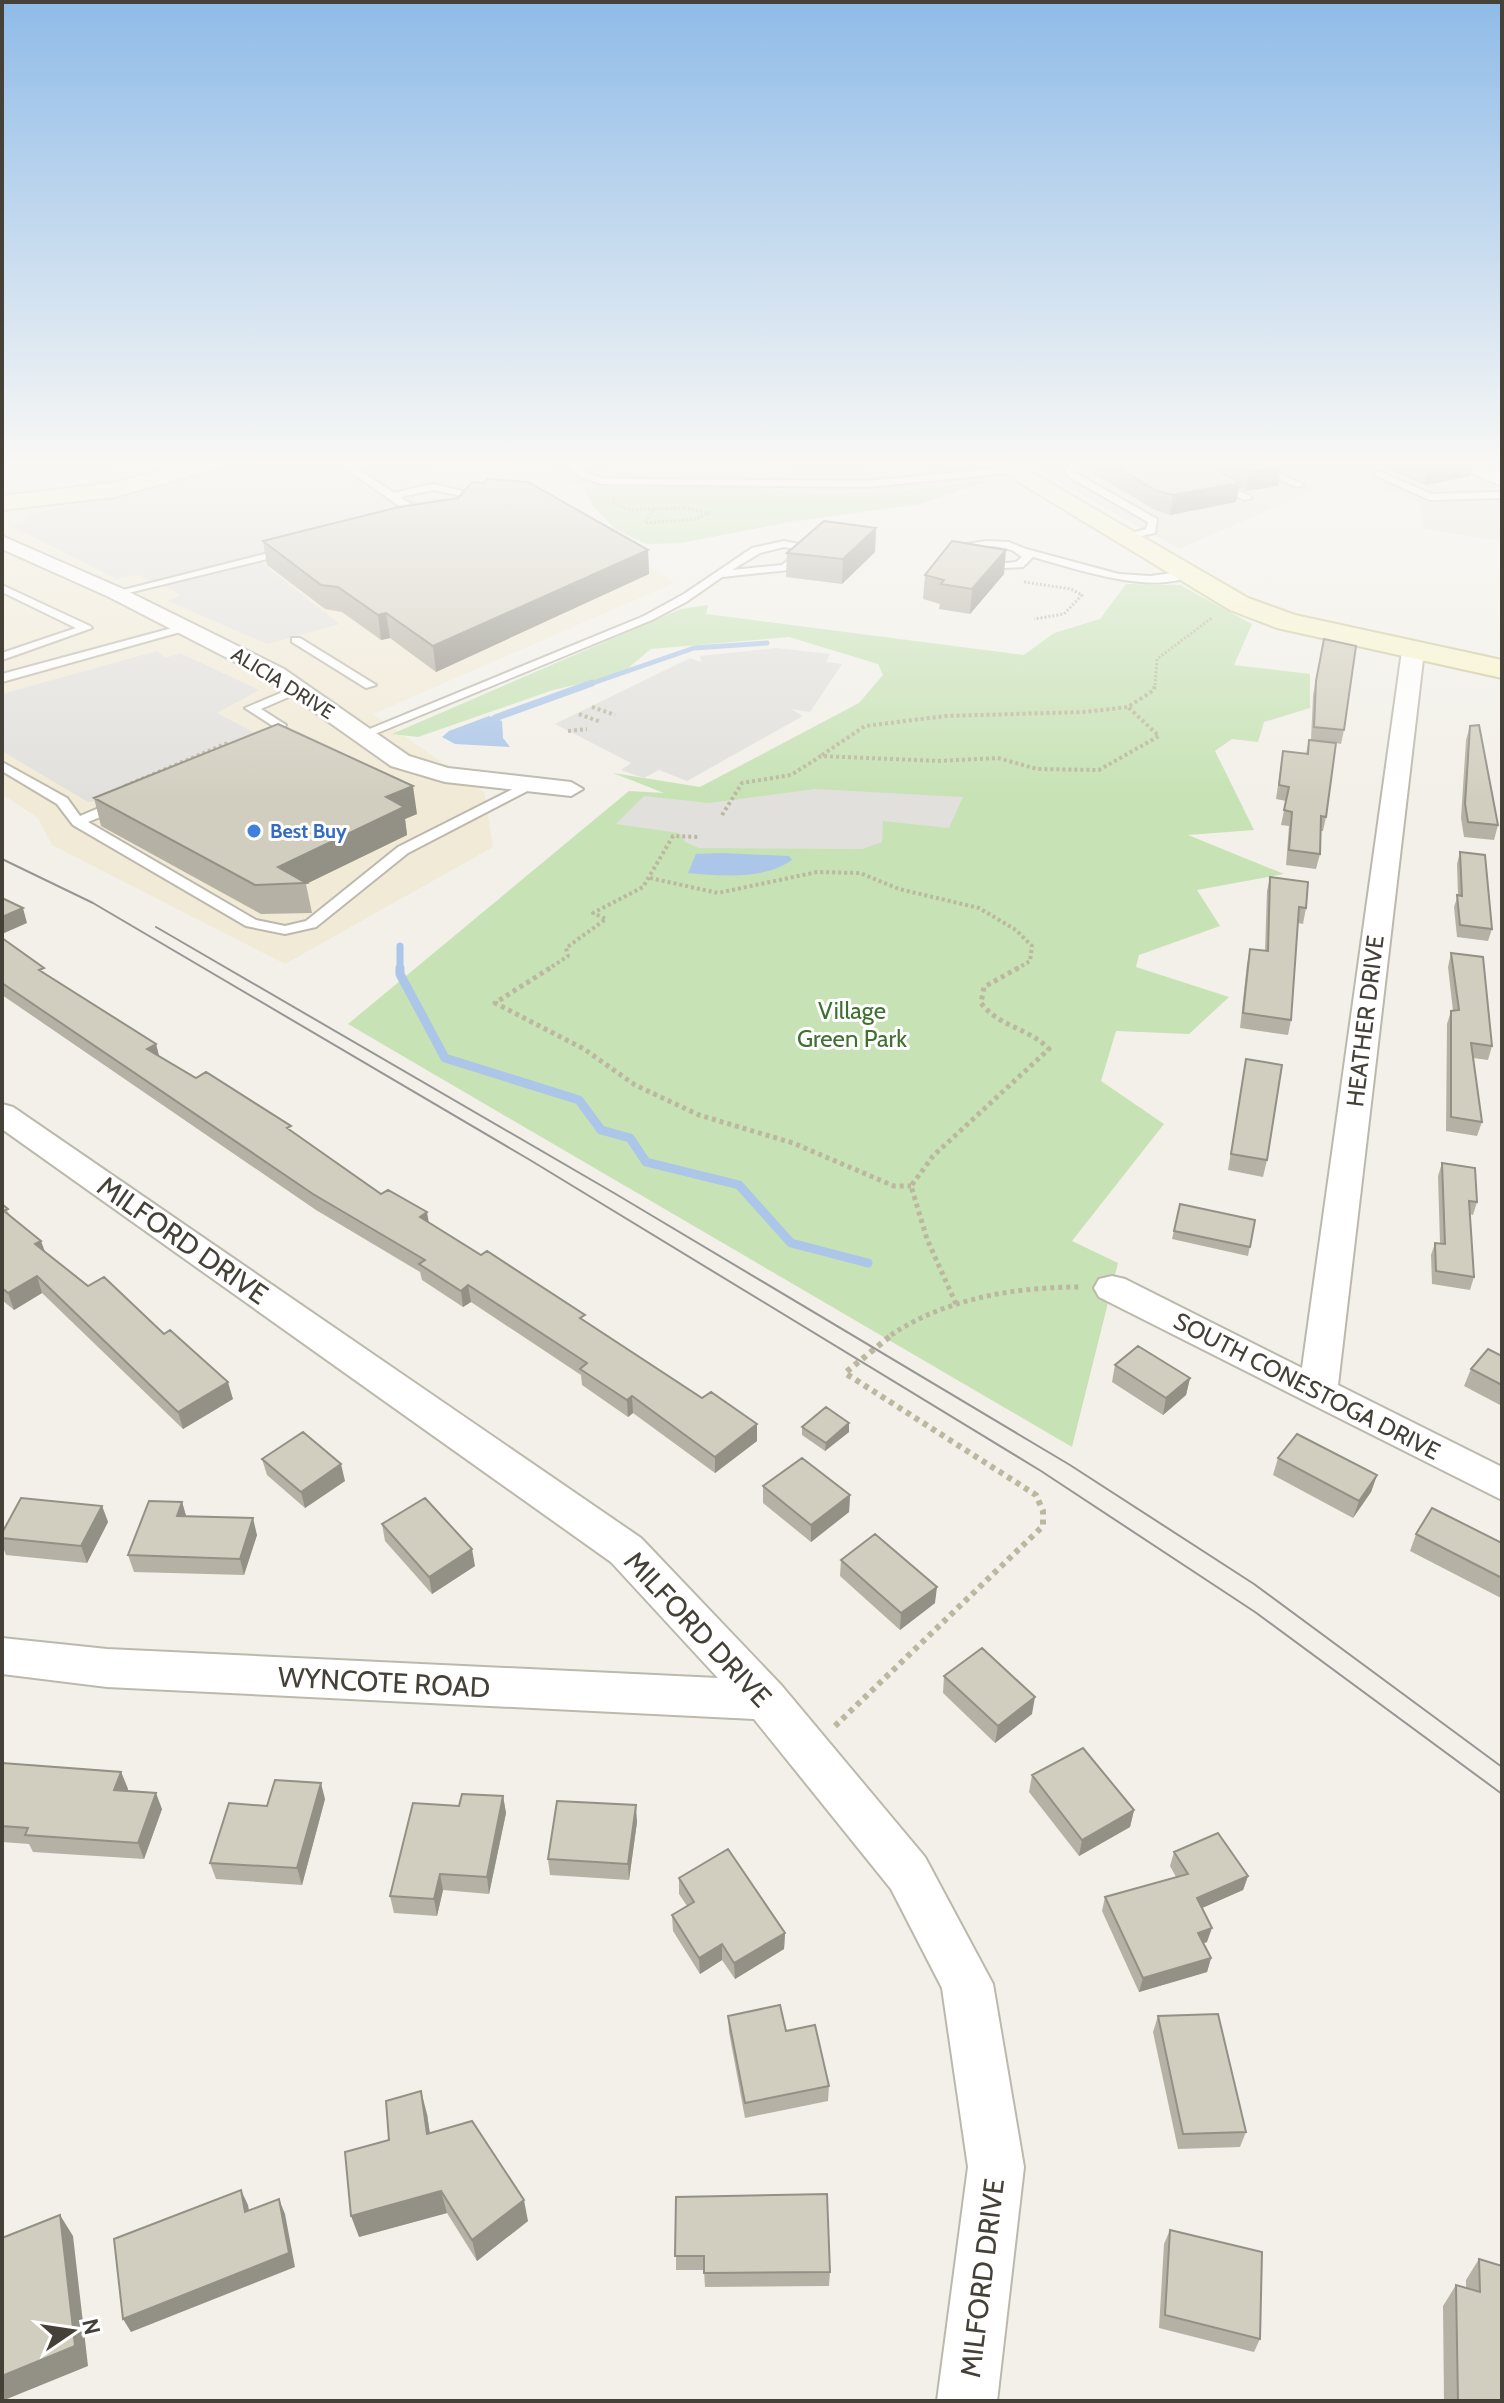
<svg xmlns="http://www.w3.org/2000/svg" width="1504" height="2403" font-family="Cabin,sans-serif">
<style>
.residential{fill:#e5e3d7}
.commercial{fill:#f1ead6}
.green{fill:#c7e2b5}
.parking{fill:#e1e0dc}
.water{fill:#abc6e8}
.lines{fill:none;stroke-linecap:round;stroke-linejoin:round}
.stream-far2{stroke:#abc6e8;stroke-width:5}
.stream-far1{stroke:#abc6e8;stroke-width:7}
.stream{stroke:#abc6e8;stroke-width:9}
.lane-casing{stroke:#bcb9ac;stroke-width:4}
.street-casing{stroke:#bcb9ac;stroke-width:4}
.secondary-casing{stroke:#ccc79d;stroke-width:4}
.path-far3{stroke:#bcb79f;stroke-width:3;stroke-dasharray:2 2;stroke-linecap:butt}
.path-far2{stroke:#bcb79f;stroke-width:4;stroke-dasharray:3 3;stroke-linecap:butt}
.path-far1{stroke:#bcb79f;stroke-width:5;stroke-dasharray:4 4;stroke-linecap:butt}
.path{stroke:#bcb79f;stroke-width:6;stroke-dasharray:5 5;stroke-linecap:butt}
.lane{fill:#fff;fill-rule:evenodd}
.street{fill:#fff;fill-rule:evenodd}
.secondary{fill:#f8f4cc;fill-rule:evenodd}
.tram{stroke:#969696;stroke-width:2}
.wall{fill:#b5b1a4}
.shaded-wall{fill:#939086}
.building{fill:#d2cebf;stroke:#939086;stroke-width:2}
.shop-dot{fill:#3f7fe0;stroke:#fff;stroke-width:3}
.labels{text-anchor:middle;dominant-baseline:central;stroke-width:6;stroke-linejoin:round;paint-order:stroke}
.far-street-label{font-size:20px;fill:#454138;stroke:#fff}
.far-shop-label{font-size:20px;font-weight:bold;fill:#366cbe;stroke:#fff;text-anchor:start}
.park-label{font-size:24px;fill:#3f7031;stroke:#fff}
.street-label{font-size:24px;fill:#454138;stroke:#fff}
.near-street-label{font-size:28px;fill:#454138;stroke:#fff}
</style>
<rect width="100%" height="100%" fill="#f2f0e8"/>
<path class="residential" d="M1021 461H1437L1502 487V541L1424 529 1419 502 1348 476 1179 549Z"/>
<path class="commercial" d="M2 461H497L674 583 373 714 484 792 493 847 285 964 52 845 38 818 2 794Z"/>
<path class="green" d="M989 480 920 504 790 522 681 543 646 544 615 529 592 505 584 487 602 489 610 483 727 485 823 494 898 491Z
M1126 584 1180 585 1252 624 1234 665 1310 674V708L1264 722 1258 742 1232 739 1215 751 1254 830 1188 835 1284 874 1197 890 1220 926 1139 955 1136 967 1229 997 1189 1034 1116 1031 1101 1081 1164 1124 1072 1241 1118 1263 1072 1447 348 1024 629 791 664 793 613 773 700 787 859 703 883 675 878 664 789 637 651 649 621 674 553 690 418 737 392 734 681 609 708 605 706 614 1024 655 1054 633 1100 619Z"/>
<path class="parking" d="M2 461H142L48 488 10 492 2 491Z
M250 461H420L463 487 412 497 432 514 252 556 340 624 267 644 168 601 181 595 173 590 136 575 117 579 11 526 28 520V514L156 488Z
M544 461 666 462 600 471 623 473 791 474 787 467 856 462 871 477H901L934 470 920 461H960L962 463 954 466 973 468 989 480 862 494H823L727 485 611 483 602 489 566 481Z
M777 648 830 654 826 662 842 664 810 712 791 709 803 716 687 781 659 770 644 778 621 770 631 763 555 724 690 658 701 662 700 656Z
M157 651 165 658 180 653 259 690 217 713 257 734 108 800 88 802 2 751V694Z
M815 789 963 797 949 828 883 821 882 842 862 849 699 848 685 842 679 833 616 824 644 796 709 803Z"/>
<path class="water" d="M489 716 502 721 503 738 510 747 455 744 442 737 449 731Z
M722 853 789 856 792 860C763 880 722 876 688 873L696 854Z"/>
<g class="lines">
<path class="stream-far2" d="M587 685 694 648 767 643"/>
<path class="stream-far1" d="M495 718 592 683
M400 946V970"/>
<path class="stream" d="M400 968V974L445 1058 579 1100 601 1130 630 1138 646 1162 739 1185 791 1243 868 1263"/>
<defs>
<path id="lane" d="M335 461H346L394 493 433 484 473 494 467 509 462 512 457 509 462 496 433 490 400 497 429 516V520L422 522Z
M561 461H571L587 473 602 478 642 479 868 481 1009 467 1014 470 1009 473 868 487 601 484 581 477Z
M1075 461H1085L1075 471 1076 473 1157 519 1155 533 1122 540V536L1146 529 1148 522 1069 477 1065 470Z
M1243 461H1255L1304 485 1296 487Z
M1376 472H1382L1431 494 1502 492V498L1430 500 1376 476Z
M1219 481 1250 496 1252 498 1244 500 1216 486 1214 484Z
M784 541 803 545 808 554 789 570 722 577 686 602 652 620 365 738 355 735 644 616 684 594 752 548ZM784 547 795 549 797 553 782 565 732 570 760 553Z
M986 541 1009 542 1026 549 1119 574 1150 576 1188 571 1193 574C1156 597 1073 568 1033 557L1023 567 987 569V565L1016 562 1022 557 1012 550 994 546 974 548 962 559 957 556 967 544Z
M288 548 293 551 292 553 116 596 111 593Z
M2 585 90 626 92 628 2 660V653L76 628 2 592Z
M187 624 191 625V629L2 682V674Z
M292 638H300L376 685 366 688 292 642Z
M297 686 307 689 261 709 286 725 275 744H267L265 741 273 726 245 708Z
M2 762 67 798 80 816 113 802H123V808L88 822 256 920 285 926 306 921 398 847 529 781 541 784 408 853 316 927 285 934 246 926 73 825 57 804 2 771Z"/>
<path id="street" d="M1442 461H1468L1502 475V486Z
M2 536 123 589 284 669 409 756 448 768 571 782 583 789 571 796 445 782 391 766 268 679 109 597 2 549Z
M1413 644 1424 651 1338 1385 1502 1467V1500L1099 1297 1094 1288 1099 1279 1112 1276 1125 1279 1302 1368 1402 651Z
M2 1104 13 1107 641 1538 782 1686 925 1857 993 1984 1024 2167 997 2401H937L968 2167 942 1988 891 1889 754 1719 107 1687 2 1674V1638L107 1649 718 1678 611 1562 2 1129Z"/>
<path id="secondary" d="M193 461H231L228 466 114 497 2 510V496L113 483Z
M984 461H1012L1248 598 1295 615 1502 660V678L1277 628 1230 610Z"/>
</defs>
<use href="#lane" class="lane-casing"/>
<use href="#street" class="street-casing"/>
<use href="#secondary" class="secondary-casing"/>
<path class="path-far3" d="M615 497 612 503 631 510 654 509
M684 508 709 513 696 519 645 523 654 509Z
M1024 582 1071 589 1082 595 1064 614 1034 619
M1155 685 1157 659 1213 617"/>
<path class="path-far2" d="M592 707 615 715
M579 714 601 722
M568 731 587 729
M822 755 865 726 946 716 1084 712 1128 707
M125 786 230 742
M722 815 742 783 791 775 821 756 938 761 998 758 1037 769 1099 770 1159 736 1128 707 1154 690 1155 683
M650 878 718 893 817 872 860 873 899 889 979 908 1016 930 1032 946 1030 961 1015 970
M547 970 568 956 566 948 606 919 593 913 643 887 673 836 699 837"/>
<path class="path-far1" d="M550 968 495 1003 584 1049 635 1085 699 1115 793 1143 894 1186H911
M956 1304 927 1239 911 1186 933 1156 1049 1049C1029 1028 999 1027 981 1003L984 987 1018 968
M891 1335C946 1298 1016 1287 1081 1287"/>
<path class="path" d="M835 1726 1043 1526V1511L1036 1495 845 1373 894 1333"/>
<use href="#lane" class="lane"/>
<use href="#street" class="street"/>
<use href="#secondary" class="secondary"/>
<path class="tram" d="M2 859 93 903 530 1160 1041 1471 1255 1612 1502 1794
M156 927 614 1193 1070 1465 1254 1584 1502 1767"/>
</g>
<path class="wall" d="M1096 461H1270L1281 467 1278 486 1246 491 1239 488 1236 502 1170 515 1155 510 1094 474Z
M1367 461H1473L1470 476 1425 485Z
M1477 461H1502L1498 470Z
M876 528 875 552 842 584 786 577 787 553Z
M263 541 648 550 649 574 436 672 390 638 381 640 342 612 325 609 267 565Z
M1004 574 970 614 939 609 940 604 923 599 925 575Z
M1324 639 1344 730 1341 744 1336 743 1326 817 1323 831H1320V854L1316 869 1286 865 1289 826 1281 825 1286 801 1276 799 1283 751 1306 754 1309 740H1311L1313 695Z
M1470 726 1498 825 1494 840 1464 837 1461 818 1466 740Z
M94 798 417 814 405 819 407 835 306 884 312 913 261 914 101 826Z
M1460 852 1492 929 1488 941 1457 937 1454 907 1458 895 1457 864Z
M1270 877 1306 908 1303 924 1298 923 1291 1020 1288 1035 1240 1028 1247 964 1250 949 1265 951 1267 891Z
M2 938 47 975 156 1044 159 1056 196 1078 292 1132 381 1194 429 1223 586 1322 702 1398 757 1424V1441L715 1473 633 1413 628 1417 582 1385 581 1375 471 1302 463 1307 422 1280 420 1272 316 1210 2 995Z
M1451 953 1492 1046 1488 1060 1473 1058 1482 1122 1477 1136 1446 1131 1447 1024 1451 1011H1453L1448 967Z
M1246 1059 1267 1160 1263 1177 1228 1170Z
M1442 1163 1477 1202 1473 1215 1470 1214 1474 1277 1470 1290 1432 1284 1431 1255 1435 1243H1440L1438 1176Z
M2 1204 10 1215 45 1253 233 1399 183 1429 42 1293 14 1310 2 1300Z
M1180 1204 1255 1220 1248 1256 1172 1239Z
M1502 1356V1406L1464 1386 1471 1369Z
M1115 1365 1190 1378 1186 1395 1163 1415 1112 1382Z
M849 1423V1432L825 1451 802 1435V1427Z
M1278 1458 1377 1475 1371 1492 1353 1518 1273 1475Z
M262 1459 345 1481 305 1508 267 1475Z
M763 1486 850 1495 849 1512 811 1542 763 1503Z
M182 1502 186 1516 257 1535 244 1575 134 1572 128 1555Z
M102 1506 108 1522 87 1563 6 1555 2 1545V1533Z
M382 1524 475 1566 432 1594 385 1541Z
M1416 1534 1502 1543V1596L1501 1598 1410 1551Z
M841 1560 935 1603 900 1630 840 1576Z
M944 1676 1032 1714 995 1743 943 1693Z
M2 1763 121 1772 128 1789 127 1791 162 1809 144 1859 33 1852 29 1844 2 1842Z
M1032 1775 1134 1810 1130 1827 1079 1856 1029 1792Z
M503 1796 506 1813 489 1894 443 1890 437 1916 394 1913 390 1896 459 1806Z
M325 1799 302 1885 216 1879 210 1863 267 1806Z
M637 1822 629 1880 550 1875 548 1859Z
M1174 1852 1248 1876 1243 1890 1202 1908 1207 1942 1204 1943 1211 1958 1207 1972 1139 1992 1102 1911 1105 1897 1176 1877 1170 1866Z
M679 1878 785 1933 784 1949 735 1979 722 1960 700 1974 673 1931 672 1915 687 1906 679 1894Z
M728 2016 786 2031 829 2086 828 2101 745 2118 729 2032Z
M1158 2016 1246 2132 1240 2147 1178 2149 1153 2032Z
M427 2114 430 2133 528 2221 477 2261 447 2213 359 2237 389 2140Z
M676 2197 830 2272 829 2286 705 2287 704 2270H676Z
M1170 2230 1260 2339 1254 2352 1159 2328 1164 2244Z
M1479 2259 1502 2401H1444L1443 2306 1456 2285 1466 2288V2280Z"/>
<path class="shaded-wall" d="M668 461H716L668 466Z
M1430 461H1473L1470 476 1425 485Z
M1500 461H1502V469L1498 470Z
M1281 467 1278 486 1246 491 1249 472Z
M1240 483 1236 502 1170 515 1173 495Z
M876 528 875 552 842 584 843 559Z
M648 550 649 574 436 672 433 646Z
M1006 550 1004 574 970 614 972 589Z
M386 613 390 638 381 640 378 615Z
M413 786 417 814 405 819 407 835 306 884 278 867 386 797Z
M23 908 27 923 2 934V917Z
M156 1044 160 1060 147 1049Z
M427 1212 430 1229 420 1217Z
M41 1241 47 1257 35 1244Z
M37 1276 42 1293 14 1310 8 1293Z
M468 1285 471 1302 463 1307 461 1291Z
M1190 1378 1186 1395 1163 1415 1166 1398Z
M228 1382 233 1399 183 1429 178 1412Z
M632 1396 633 1413 628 1417 627 1400Z
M849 1423V1432L825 1451 826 1443Z
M757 1424V1441L715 1473V1457Z
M341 1464 345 1481 305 1508 301 1492Z
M1377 1475 1371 1492 1353 1518 1359 1501Z
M850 1495 849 1512 811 1542V1525Z
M182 1502 187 1519 177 1516Z
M102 1506 108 1522 87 1563 81 1546Z
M253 1518 257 1535 244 1575 240 1559Z
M472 1549 475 1566 432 1594 429 1577Z
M937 1587 935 1603 900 1630 901 1613Z
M1035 1697 1032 1714 995 1743 998 1726Z
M121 1772 128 1789 121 1807 114 1790Z
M321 1783 325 1799 302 1885 297 1868Z
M156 1793 162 1809 144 1859 138 1843Z
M503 1796 506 1813 489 1894 487 1877Z
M636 1805 637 1822 629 1880 628 1864Z
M1134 1810 1130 1827 1079 1856 1082 1840Z
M440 1874 443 1890 437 1916 434 1899Z
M1248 1876 1243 1890 1193 1912 1197 1898Z
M1212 1928 1207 1942 1194 1946 1198 1933Z
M785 1933 784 1949 735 1979 734 1963Z
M722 1944V1960L700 1974 699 1958Z
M1211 1958 1207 1972 1139 1992 1143 1978Z
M421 2091 427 2114 433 2156 427 2134Z
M241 2190 248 2205 252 2227 245 2212Z
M441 2191 447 2213 359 2237 351 2216Z
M279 2199 285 2214 295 2267 131 2332 123 2319Z
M524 2200 528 2221 477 2261 472 2240Z
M60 2215 73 2236 88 2366 2 2401V2376Z"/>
<path class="building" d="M1107 461H1201L1240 483 1173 495 1157 491Z
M1228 461H1270L1281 467 1249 472Z
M487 479 528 482 648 550 433 646 386 613 378 615 338 587 321 585 263 541 399 507 458 498 472 482 484 483Z
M824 521 876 528 843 559 787 553Z
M952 541 1006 550 972 589 941 584 944 580 925 575Z
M1324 639 1356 646 1344 730 1314 727 1316 681Z
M278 724 413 786 386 797 404 807 278 867 306 883 255 885 94 798Z
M1479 725 1498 825 1468 822 1465 804 1470 726Z
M1309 740 1336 743 1326 817 1321 816 1320 854 1289 850 1292 812 1284 810 1289 787 1279 785 1283 751 1308 754Z
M1460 852 1485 855 1492 929 1460 925 1457 895 1462 896Z
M1270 877 1308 882 1306 908 1299 907 1291 1020 1243 1013 1250 949 1268 951Z
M2 898 23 908 2 917Z
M2 938 44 968 39 970 156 1044 147 1049 196 1078 206 1072 291 1126 287 1128 381 1194 388 1190 427 1212 420 1217 481 1255 487 1251 585 1315 580 1318 702 1398 711 1392 757 1424 715 1457 632 1396 627 1400 580 1369 587 1363 468 1285 461 1291 419 1264 425 1260 313 1194 2 983Z
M1451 953 1483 957 1492 1046 1471 1043 1482 1122 1451 1117V1011L1459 1010Z
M1246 1059 1282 1065 1267 1160 1231 1154Z
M1442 1163 1475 1168 1477 1202 1469 1201 1474 1277 1436 1271 1435 1243 1445 1244Z
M2 1204 8 1209 4 1211 41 1241 35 1244 88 1286 104 1277 164 1334 170 1330 228 1382 178 1412 37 1276 8 1293 2 1288Z
M1180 1204 1255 1220 1250 1247 1174 1231Z
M1138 1346 1190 1378 1166 1398 1115 1365Z
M1488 1349 1502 1356V1385L1471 1369Z
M826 1407 849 1423 826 1443 802 1427Z
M303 1432 341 1464 301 1492 262 1459Z
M1297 1434 1377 1475 1359 1501 1278 1458Z
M802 1458 850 1495 811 1525 763 1486Z
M21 1498 102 1506 81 1546 2 1538V1533Z
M425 1498 472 1549 429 1577 382 1524Z
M149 1501 182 1502 177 1516 253 1518 240 1559 128 1555Z
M1432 1508 1502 1543V1578L1416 1534Z
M875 1534 937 1587 901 1613 841 1560Z
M982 1648 1035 1697 998 1726 944 1676Z
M1083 1748 1134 1810 1082 1840 1032 1775Z
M2 1763 121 1772 114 1790 156 1793 138 1843 25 1835 28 1828 2 1826Z
M275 1780 321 1783 297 1868 210 1863 229 1803 267 1806Z
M462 1794 503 1796 487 1877 440 1874 434 1899 390 1896 413 1803 459 1806Z
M557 1801 636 1805 628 1864 548 1859Z
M1218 1833 1248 1876 1197 1898 1212 1928 1198 1933 1211 1958 1143 1978 1105 1897 1188 1874 1174 1852Z
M728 1849 785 1933 734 1963 722 1944 699 1958 672 1915 694 1902 679 1878Z
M780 2005 786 2031 815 2025 829 2086 745 2103 728 2016Z
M1218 2014 1246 2132 1183 2134 1158 2016Z
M421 2091 427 2134 472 2121 524 2200 472 2240 441 2191 351 2216 345 2152 389 2140 386 2101Z
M241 2190 245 2212 279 2199 289 2253 123 2319 114 2239Z
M827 2194 830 2272 704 2273V2256H675L676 2197Z
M60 2215 75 2346 2 2376V2238Z
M1170 2230 1262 2252 1260 2339 1165 2315Z
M1479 2259 1502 2266V2401H1458L1456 2285 1480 2292Z"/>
<linearGradient id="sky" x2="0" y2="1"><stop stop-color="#8fbbe8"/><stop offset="0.58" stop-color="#f9f8f5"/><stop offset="1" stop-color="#f9f8f5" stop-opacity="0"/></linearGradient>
<rect width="1504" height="798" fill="url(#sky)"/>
<circle class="shop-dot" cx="254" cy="831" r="8"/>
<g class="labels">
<g class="far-street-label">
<text transform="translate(283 683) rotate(32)">ALICIA DRIVE</text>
</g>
<g class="far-shop-label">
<text x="270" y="831">Best Buy</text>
</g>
<g class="park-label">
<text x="852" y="1010">Village<tspan x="852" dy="28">Green Park</tspan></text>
</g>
<g class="street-label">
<text transform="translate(1365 1021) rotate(-83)">HEATHER DRIVE</text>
<text transform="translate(1307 1386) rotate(27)">SOUTH CONESTOGA DRIVE</text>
</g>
<g class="near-street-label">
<text transform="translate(183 1240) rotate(35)">MILFORD DRIVE</text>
<text transform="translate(698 1629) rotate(47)">MILFORD DRIVE</text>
<text transform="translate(384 1682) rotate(3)">WYNCOTE ROAD</text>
<text transform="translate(982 2278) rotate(-83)">MILFORD DRIVE</text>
</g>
</g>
<rect width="1504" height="2403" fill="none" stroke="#454138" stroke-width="8"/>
<g transform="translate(72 2331) rotate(77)" stroke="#ffffff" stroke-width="6" paint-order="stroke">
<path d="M0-6L14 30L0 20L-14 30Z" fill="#454138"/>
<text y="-12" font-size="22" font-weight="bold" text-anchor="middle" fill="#454138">N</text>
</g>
</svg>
